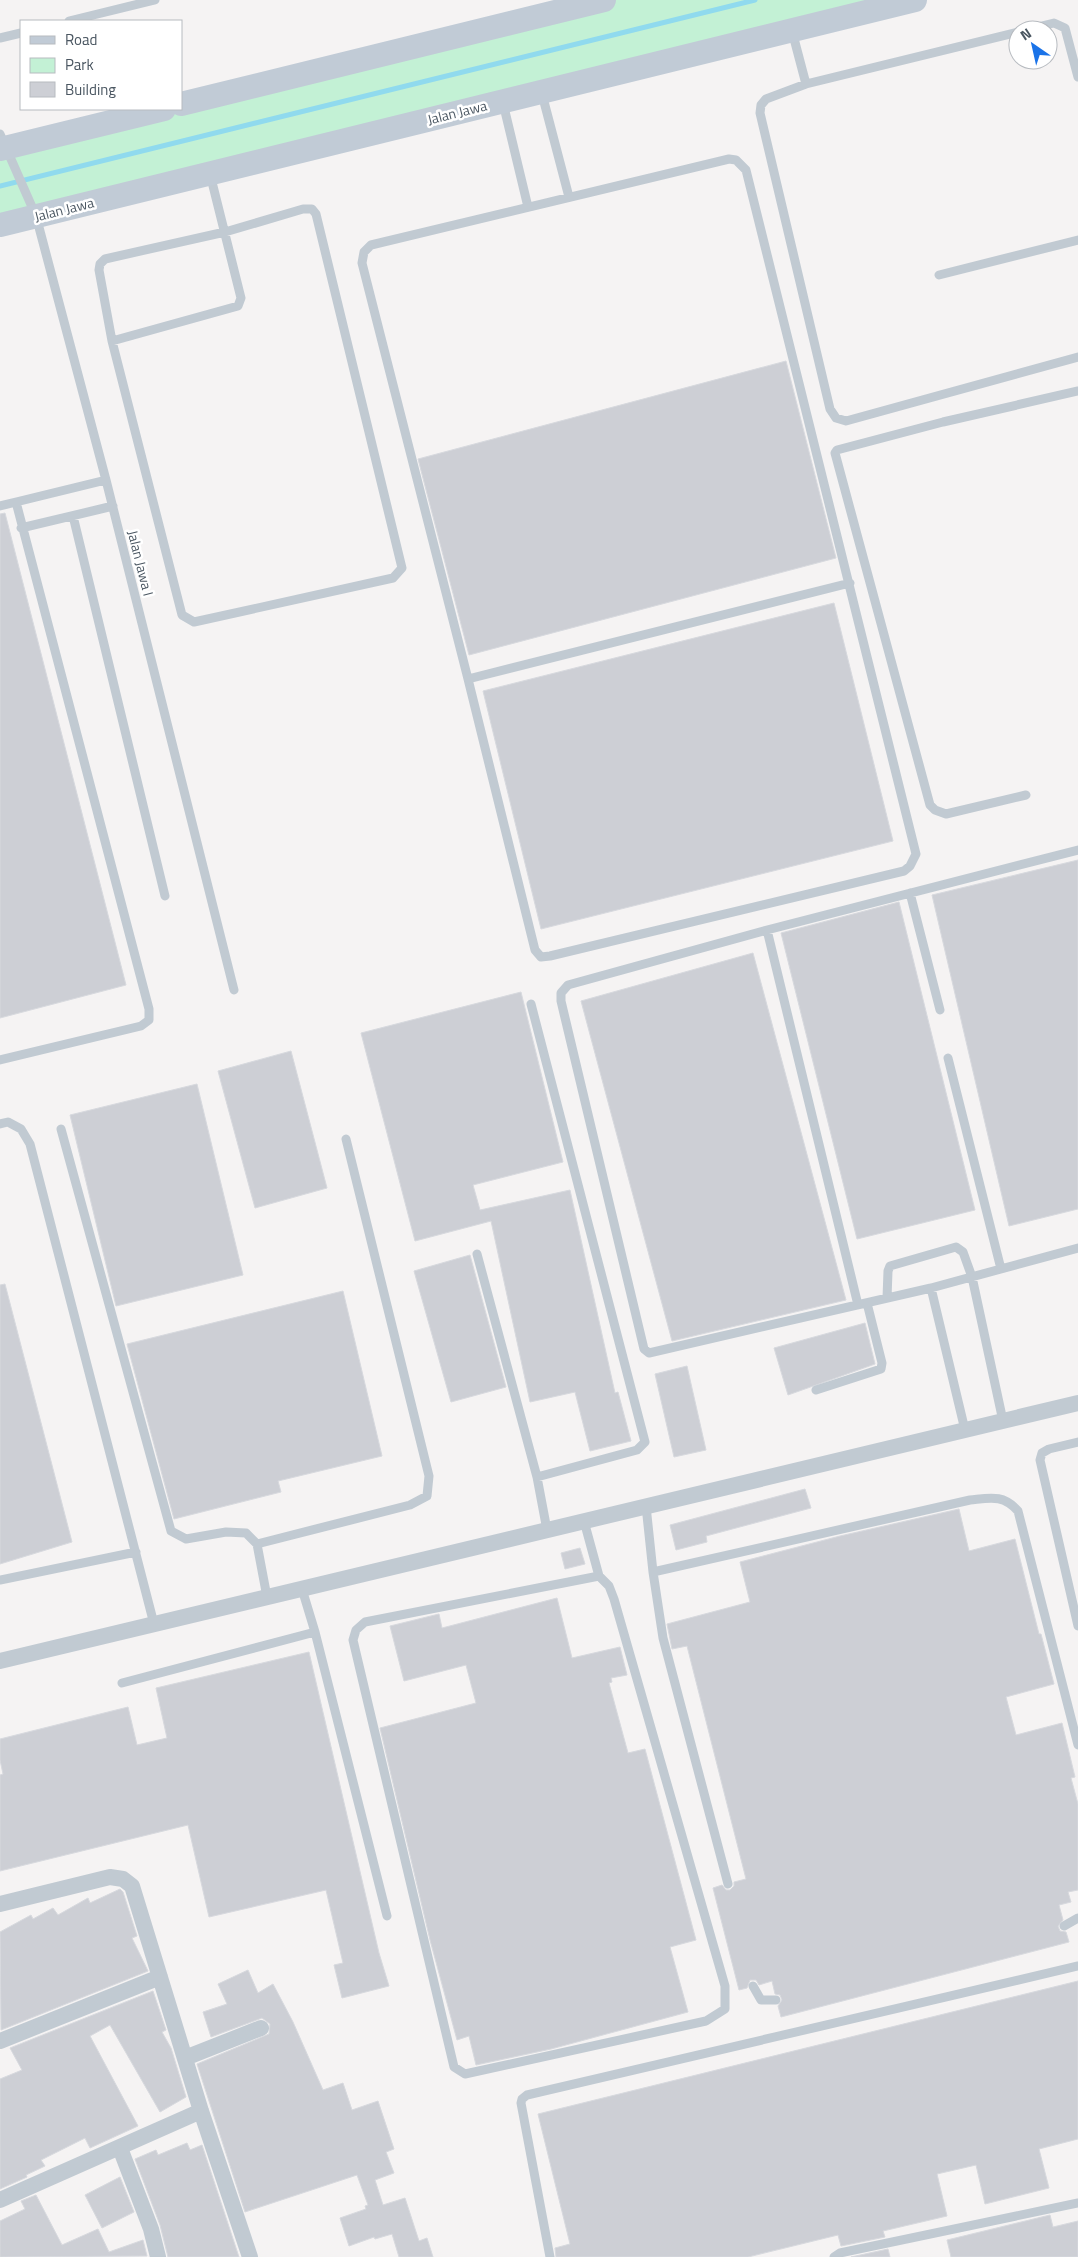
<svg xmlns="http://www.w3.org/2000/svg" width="1078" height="2257" font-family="'Titillium Web',sans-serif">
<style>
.green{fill:#c3f1d5}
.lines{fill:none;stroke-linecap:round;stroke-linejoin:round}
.stream{stroke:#90daee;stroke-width:5}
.building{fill:#cdcfd5;stroke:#d7d9de}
.lane{stroke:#c1cad2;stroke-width:9}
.street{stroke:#c1cad2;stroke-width:16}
.secondary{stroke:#c1cbd6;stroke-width:24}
.labels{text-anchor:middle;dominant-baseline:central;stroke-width:5;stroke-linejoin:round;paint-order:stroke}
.street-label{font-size:14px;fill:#4a5661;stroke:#fff}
</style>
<rect width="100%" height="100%" fill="#f5f3f3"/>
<path class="green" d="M606 0H915L0 225V149Z"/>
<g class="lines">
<path class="stream" d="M0 186 755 0"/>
</g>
<path class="building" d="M786 361 836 558 469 655 418 459Z
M5 513 126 985 0 1018V514Z
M834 603 893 841 541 929 483 691Z
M1078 860V1209L1009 1226 932 895Z
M899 902 975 1210 857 1239 781 933Z
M753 953 846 1300 672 1341 581 1001Z
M521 992 563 1162 473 1185 480 1210 570 1190 615 1393 618 1392 631 1441 590 1451 575 1392 530 1402 491 1221 415 1241 361 1033Z
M291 1051 327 1188 255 1208 218 1071Z
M197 1084 243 1275 116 1306 70 1115Z
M470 1255 506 1387 451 1402 414 1271Z
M5 1284 72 1542 0 1564V1285Z
M343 1291 382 1456 278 1481 281 1492 174 1519 127 1344Z
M865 1323 875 1364 788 1395 774 1348Z
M687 1366 706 1450 674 1457 655 1374Z
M805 1489 811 1508 706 1536 707 1542 676 1550 670 1525Z
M959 1509 969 1551 1015 1539 1039 1634H1041L1054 1684 1006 1697 1016 1735 1062 1723 1075 1777 1071 1778 1078 1804V1890L1068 1892 1071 1902 1059 1905 1063 1920 1058 1926 1060 1931 1066 1932 1069 1942 781 2017 778 2006 782 2000 780 1995 775 1994 772 1981 759 1985 756 1980H750L747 1988 739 1990 713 1888 722 1885 726 1890H730L734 1886V1882L746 1879 687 1646 672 1649 667 1624 750 1602 740 1562 840 1536Z
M580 1548 585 1564 565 1569 561 1553Z
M557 1598 572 1658 620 1647 627 1675 611 1678 612 1682 609 1683 628 1753 645 1749 696 1940 670 1947 688 2012 551 2049 476 2065 469 2036 457 2040 430 1940 380 1728 476 1703 466 1665 404 1681 390 1626 439 1614 442 1628Z
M309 1652 379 1953 389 1986 342 1998 334 1965 343 1963 326 1890 209 1917 188 1825 0 1871V1775L3 1774 0 1760V1739L128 1707 137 1745 167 1738 156 1688Z
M120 1889 123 1892 137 1936 132 1938 148 1971 1 2030 0 1932 31 1915 33 1919 53 1908 58 1915 88 1898 90 1903Z
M248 1970 258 1993 273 1984 293 2022 323 2090 343 2083 352 2110 378 2101 394 2149 386 2152 394 2173 375 2180 383 2205 405 2198 419 2241 427 2238 433 2257H399L392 2234 375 2239 374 2237 349 2246 340 2218 366 2209 365 2206 368 2205 357 2175 245 2212 197 2064 269 2034 270 2024 262 2018 211 2037 203 2012 227 2004 218 1984Z
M1078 1981V2139L1039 2149 1049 2188 985 2204 976 2165 937 2174 947 2216 883 2231 885 2237 841 2246 838 2235 748 2257H556L555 2248 570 2244 538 2114Z
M153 1991 166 2030 162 2032 171 2048 186 2097 160 2112 110 2025 90 2036 138 2126 90 2148 85 2138 41 2160 45 2166 26 2175 27 2177 0 2189V2079L22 2070 10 2048Z
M187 2143 190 2150 202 2145 239 2257H168L160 2225 135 2159 156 2150 158 2155Z
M120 2177 134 2212 102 2228 85 2195Z
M36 2195 62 2245 98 2229 109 2252 143 2240 147 2256 0 2257V2221L25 2209 21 2201Z
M1050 2215 1053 2227 1078 2221V2257H951L947 2240Z
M888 2249 890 2257H851Z"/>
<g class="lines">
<path class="lane" d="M69 21 155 0
M1025 30 1054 23 1065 28 1078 77
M792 31 806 84
M1018 32 806 84 766 99 761 105 760 113 830 409 836 418 846 421 1078 357
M0 38 21 33
M542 94 569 197
M503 103 528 207
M0 134 36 216 106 480 234 990
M729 159 736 160 746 170 916 854 910 866 904 871 550 956 541 957 535 950 468 679 362 263 364 252 371 245Z
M303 209H312L316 214 402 568 393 578 194 622 182 615 112 341 99 270 100 264 105 259 225 232Z
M939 275 1078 240
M112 341 238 306 241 298 210 174
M16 502 106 480
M0 506 16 502 149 1009V1020L141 1026 0 1060
M73 516 165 896
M21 528 113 506
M468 679 850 583
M1026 795 946 814 935 810 930 805 835 453 837 450 943 422 1078 391
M1078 850 767 930 568 985 561 993V1001L644 1349 649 1353 931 1288 1078 1248
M910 893 940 1010
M767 930 858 1305
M531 1004 645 1442 637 1450 537 1477
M948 1058 1001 1269
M0 1124 8 1122 21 1129 30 1144 154 1624
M61 1129 171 1531 186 1539 226 1532 246 1533 257 1544
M477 1254 537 1477 547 1530
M931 1288 965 1430
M887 1298 888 1271 890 1266 956 1247 963 1252 972 1277 1003 1421
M816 1390 881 1369 882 1363 867 1303
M1078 1442 1049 1449 1042 1453 1040 1460 1078 1626
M646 1506 653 1572 663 1638 728 1884
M584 1521 599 1576 609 1586 614 1599 725 1986V2009L706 2021 465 2074 454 2067 353 1640 356 1630 365 1622 599 1576
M653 1572 970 1500C990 1498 1003 1494 1018 1511L1078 1745
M0 1580 136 1552
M302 1589 315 1632 387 1916
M267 1597 257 1544 410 1505 427 1496 429 1476 346 1139
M122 1683 315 1632
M1064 1926 1078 1918
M753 1986 761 2000H776
M550 2257 521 2103 522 2099 527 2095 1078 1966
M834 2257 840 2253 1078 2203"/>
<path class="street" d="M0 1661 1078 1403
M0 1904 110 1877 123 1879 132 1886 201 2111 250 2257
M0 2041 160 1977
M185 2058 261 2028
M120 2148 151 2229 158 2257
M0 2200 201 2111"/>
<path class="secondary" d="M181 104 604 0
M0 149 164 109
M0 225 915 0"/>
</g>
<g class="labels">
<g class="street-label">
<text transform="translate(457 112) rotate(-14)">Jalan Jawa</text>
<text transform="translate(64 209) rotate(-14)">Jalan Jawa</text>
<text transform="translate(141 563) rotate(76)">Jalan Jawa I</text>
</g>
</g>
<rect x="20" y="20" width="162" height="90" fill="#ffffff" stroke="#b7bbc0"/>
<rect x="30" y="36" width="25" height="8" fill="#c1cbd6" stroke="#b7bbc0"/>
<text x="65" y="45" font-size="15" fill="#4a5661">Road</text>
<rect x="30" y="58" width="25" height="15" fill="#c3f1d5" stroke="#b7bbc0"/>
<text x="65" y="70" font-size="15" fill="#4a5661">Park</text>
<rect x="30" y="82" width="25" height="15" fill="#cdcfd5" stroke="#b7bbc0"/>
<text x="65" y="95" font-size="15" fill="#4a5661">Building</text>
<g transform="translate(1033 45) rotate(326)"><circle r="24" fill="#ffffff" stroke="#b7bbc0"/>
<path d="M0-4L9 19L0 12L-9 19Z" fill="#1a73e8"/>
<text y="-8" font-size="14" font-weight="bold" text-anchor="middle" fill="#4a5661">N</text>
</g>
</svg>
